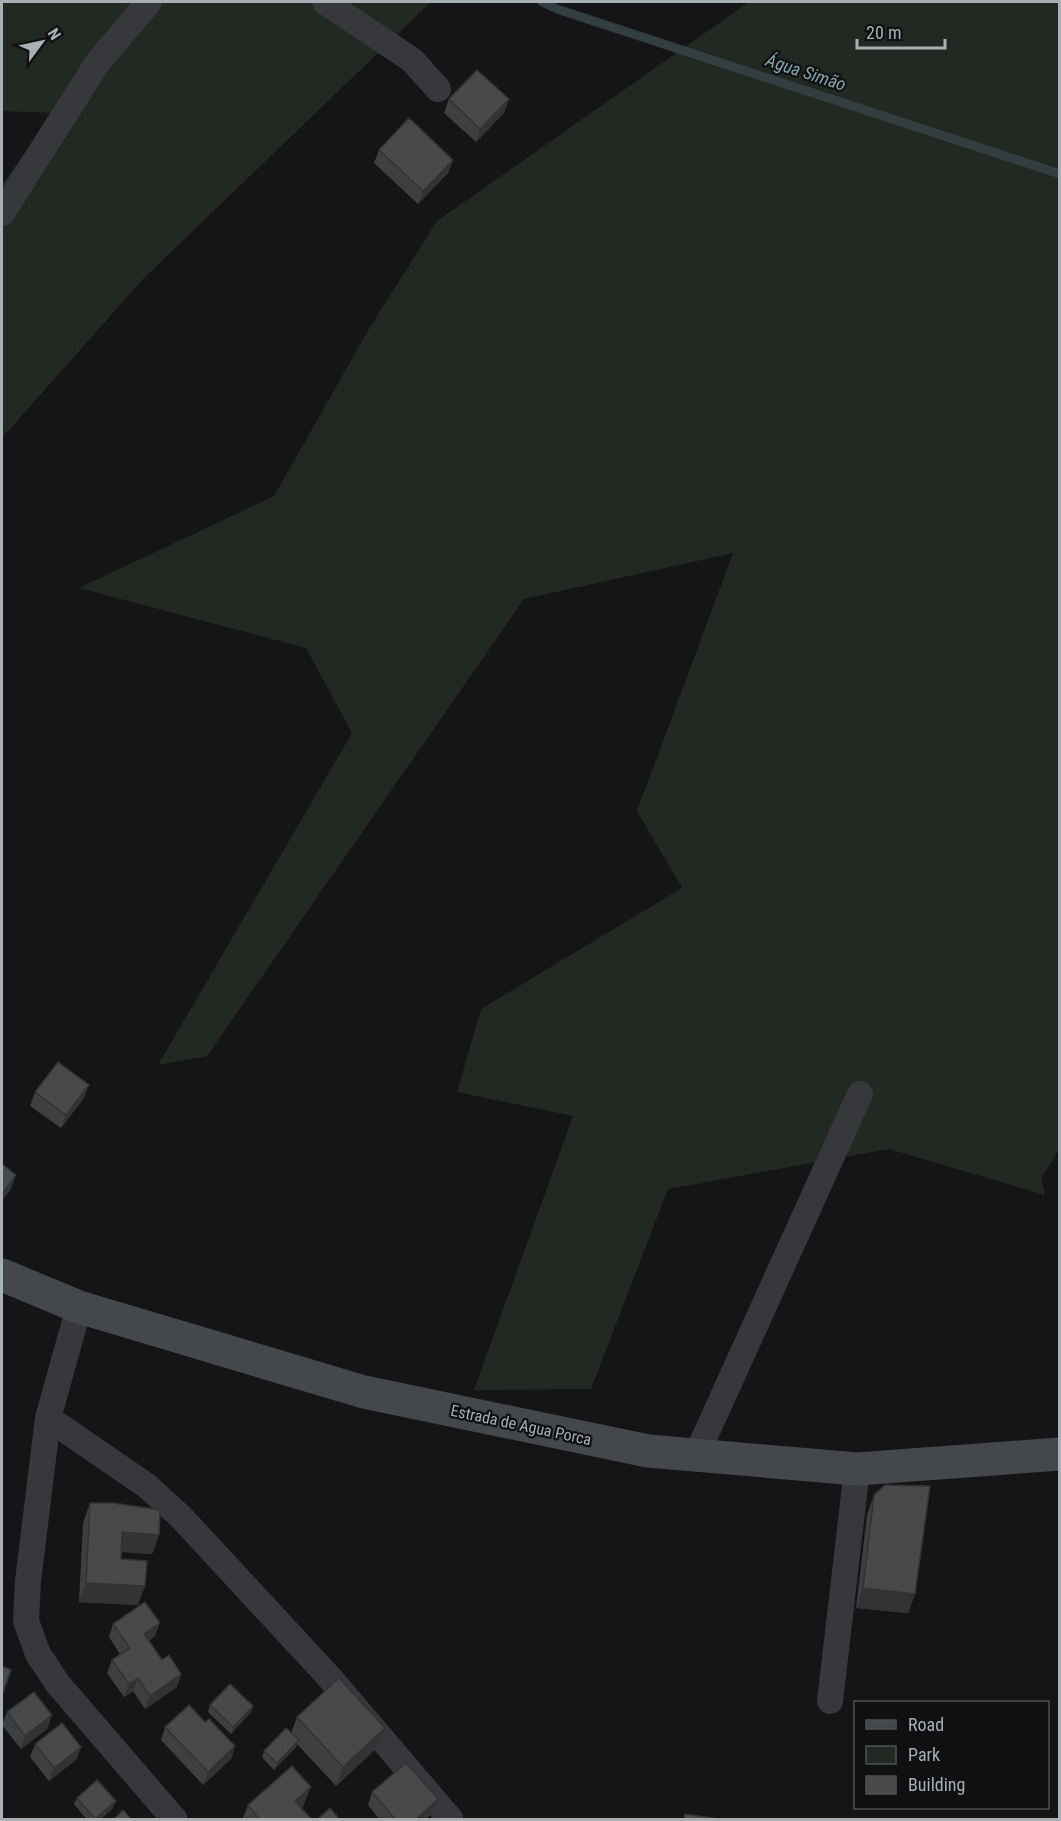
<svg xmlns="http://www.w3.org/2000/svg" width="1061" height="1821" font-family="'Roboto Condensed',sans-serif">
<style>
.green{fill:#222822}
.lines{fill:none;stroke-linecap:round;stroke-linejoin:round}
.stream{stroke:#323e40;stroke-width:9}
.minor{stroke:#36383b;stroke-width:26}
.secondary{stroke:#45484b;stroke-width:33}
.wall{fill:#3d3f40}
.shaded-wall{fill:#323334}
.building{fill:#47494b;stroke:#323334;stroke-width:1.5}
.labels{text-anchor:middle;dominant-baseline:central;stroke-width:4.5;stroke-linejoin:round;paint-order:stroke}
.street-label{font-size:16px;fill:#a8b0b5;stroke:#101012}
.water-label{font-size:18px;font-style:italic;fill:#83a4ad;stroke:#101012}
</style>
<rect width="100%" height="100%" fill="#151517"/>
<path class="green" d="M2 2H431L143 279 2 438V185L53 113 2 111Z
M749 2H1059L1060 1148 1041 1178 1045 1195 889 1149 668 1189 591 1389 474 1390 573 1116 457 1092 481 1009 682 888 637 811 733 553 524 599 207 1056 158 1065 352 733 306 648 79 588 274 496 370 327 437 221Z"/>
<g class="lines">
<path class="stream" d="M542 2 557 9 1060 174"/>
<path class="minor" d="M325 2 412 60 438 89
M2 213 98 62 149 2
M79 1307 48 1418 28 1581 26 1621 38 1654 58 1684 175 1820
M48 1418 147 1486 180 1516 330 1678 451 1820
M696 1456 860 1094
M830 1701 857 1469"/>
<path class="secondary" d="M2 1275 79 1307 364 1392 648 1451 857 1469 1060 1454"/>
</g>
<path class="wall" d="M449 99 504 113 476 142 444 113Z
M379 150 453 160 448 173 418 204 374 163Z
M35 1092 84 1098 61 1128 30 1106Z
M874 1495 915 1594 908 1613 856 1608 867 1515Z
M90 1503 159 1535 152 1554 121 1552V1559L138 1605 79 1602 83 1523Z
M113 1624 155 1636 149 1641 162 1660 181 1674 177 1687 145 1709 133 1691 124 1697 107 1673 112 1660 120 1654 109 1637Z
M210 1705 253 1706 251 1712 231 1734 208 1712Z
M7 1712 52 1715 47 1729 21 1749 2 1725Z
M297 1717 385 1728 378 1747 336 1786 297 1744 296 1747 274 1770 262 1757 264 1751 291 1733Z
M205 1722 235 1746 231 1759 203 1785 161 1740 165 1727Z
M35 1744 81 1747 76 1760 49 1781 30 1757Z
M372 1792 438 1799 433 1812 425 1820H380L368 1805Z
M77 1798 113 1808 100 1820H87L74 1804Z
M248 1805 303 1807 302 1808 312 1820H242Z"/>
<path class="shaded-wall" d="M509 99 504 113 476 142 480 129Z
M453 160 448 173 418 204 423 191Z
M89 1085 84 1098 61 1128 66 1115Z
M16 1175 11 1189 2 1201V1194Z
M122 1532 159 1535 152 1554 115 1551Z
M86 1583 145 1586 138 1605 79 1602Z
M863 1588 915 1594 908 1613 856 1608Z
M160 1623 155 1636 139 1647 144 1634Z
M181 1674 177 1687 145 1709 150 1696Z
M138 1678 133 1691 124 1697 129 1684Z
M253 1706 251 1712 231 1734 233 1727Z
M52 1715 47 1729 21 1749 25 1736Z
M385 1728 378 1747 336 1786 343 1767Z
M299 1740 296 1747 274 1770 277 1763Z
M235 1746 231 1759 203 1785 208 1772Z
M81 1747 76 1760 49 1781 54 1768Z
M311 1787 303 1807 289 1820 295 1801Z
M438 1799 433 1812 425 1820H415Z
M116 1801 113 1808 100 1820H95Z"/>
<path class="building" d="M477 70 509 99 480 129 449 99Z
M409 118 453 160 423 191 379 150Z
M58 1062 89 1085 66 1115 35 1092Z
M2 1164 16 1175 2 1194Z
M885 1485 930 1486 915 1594 863 1588 874 1495Z
M90 1503H113L160 1510 159 1535 122 1532 121 1559 147 1561 145 1586 86 1583Z
M145 1602 160 1623 144 1634 162 1660 169 1655 181 1674 150 1696 138 1678 129 1684 112 1660 130 1648 113 1624Z
M2 1666 11 1670 2 1696Z
M339 1678 385 1728 343 1767 297 1717Z
M230 1684 253 1706 233 1727 210 1705Z
M34 1692 52 1715 25 1736 7 1712Z
M189 1705 205 1722 209 1719 235 1746 208 1772 165 1727Z
M62 1723 81 1747 54 1768 35 1744Z
M286 1728 299 1740 277 1763 264 1751Z
M406 1763 438 1799 415 1820H396L372 1792Z
M292 1766 311 1787 295 1801 312 1820H260L248 1805Z
M97 1780 116 1801 95 1819 77 1798Z
M330 1808 340 1820H317Z
M123 1810 132 1820H113Z
M685 1814 726 1820H684Z"/>
<g class="labels">
<g class="street-label">
<text transform="translate(521 1425) rotate(12)">Estrada de Agua Porca</text>
</g>
<g class="water-label">
<text transform="translate(806 72) rotate(18)">Água Simão</text>
</g>
</g>
<rect width="1061" height="1821" fill="none" stroke="#a8b0b5" stroke-width="6"/>
<rect x="854" y="1701" width="195" height="108" fill="#101012" stroke="#4d5053" stroke-width="1.5"/>
<rect x="866" y="1720" width="30" height="9" fill="#45484b" stroke="#4d5053" stroke-width="1.5"/>
<text x="908" y="1731" font-size="18" fill="#a8b0b5">Road</text>
<rect x="866" y="1746" width="30" height="18" fill="#222822" stroke="#4d5053" stroke-width="1.5"/>
<text x="908" y="1761" font-size="18" fill="#a8b0b5">Park</text>
<rect x="866" y="1776" width="30" height="18" fill="#47494b" stroke="#4d5053" stroke-width="1.5"/>
<text x="908" y="1791" font-size="18" fill="#a8b0b5">Building</text>
<g transform="translate(42 42) rotate(57)" stroke="#101012" stroke-width="4.5" paint-order="stroke">
<path d="M0-4.5L10 22L0 15L-10 22Z" fill="#a8b0b5"/>
<text y="-9" font-size="16" font-weight="bold" text-anchor="middle" fill="#a8b0b5">N</text>
</g>
<path d="M857 39v9h88v-9" fill="none" stroke="#a8b0b5" stroke-width="3"/>
<text x="866" y="39" font-size="18" fill="#a8b0b5" stroke="#101012" stroke-width="4.5" paint-order="stroke">20 m</text>
</svg>
